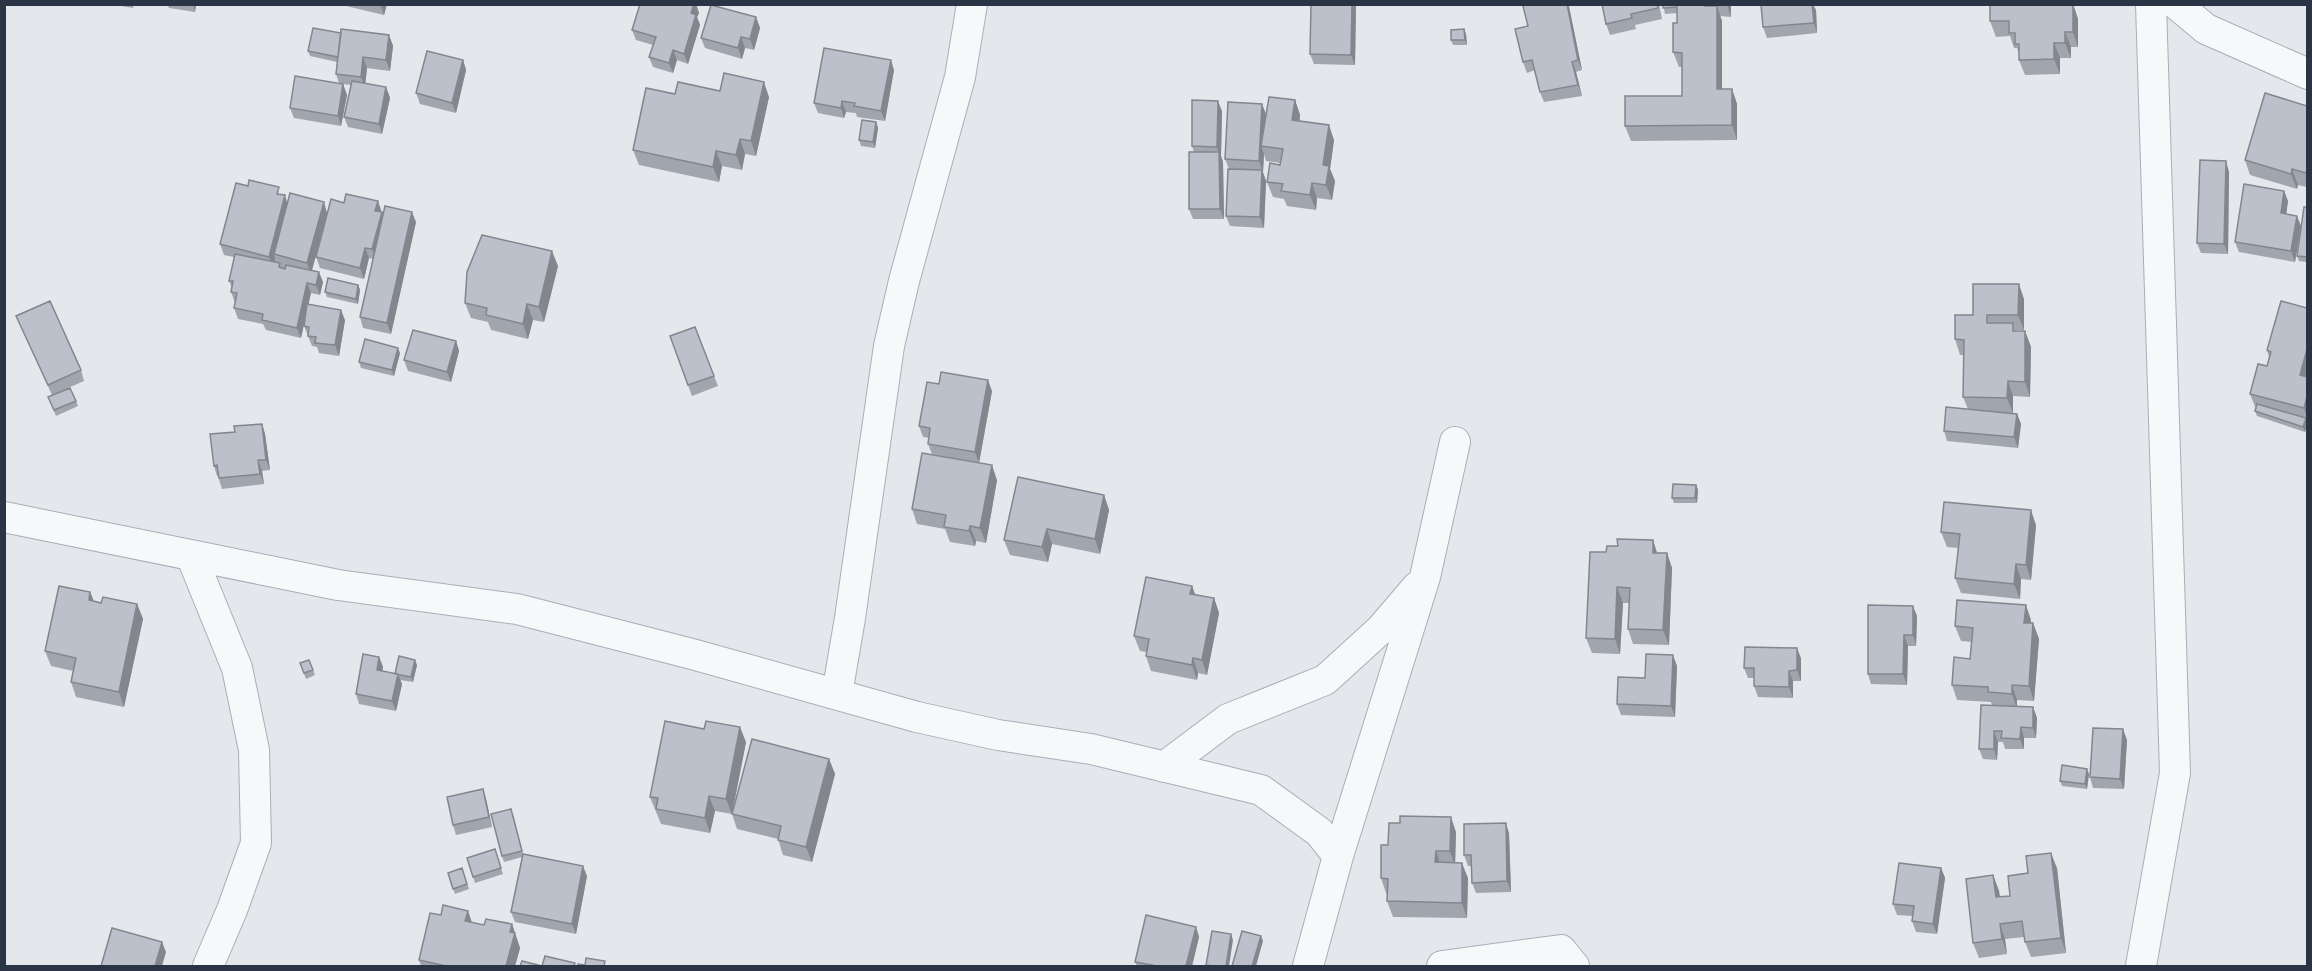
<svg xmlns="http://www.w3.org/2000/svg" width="2312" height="971" font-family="Figtree,sans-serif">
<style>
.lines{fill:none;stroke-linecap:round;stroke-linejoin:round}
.minor-casing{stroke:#a9aeb7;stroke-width:32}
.minor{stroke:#f7f8fa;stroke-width:30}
.wall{fill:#a1a5ae}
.shaded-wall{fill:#83868d}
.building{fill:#bbc0ca;stroke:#83868d;stroke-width:1.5}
</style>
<rect width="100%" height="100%" fill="#e4e7ec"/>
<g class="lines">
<defs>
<path id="minor" d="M2176 4 2206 29 2308 74
M4 517 338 585 517 609 692 654 917 717 998 735 1091 749 1261 790 1319 832 1338 856
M191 555 237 668 254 750 256 843 232 910 208 966
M837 694 850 618 889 346 904 281 960 77 972 4
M1164 767 1228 719 1325 680 1381 629 1417 587
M1308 966 1338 856 1425 577 1455 442
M1442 966 1561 950 1574 966
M2141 966 2175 773 2151 4"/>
</defs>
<use href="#minor" class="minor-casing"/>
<use href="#minor" class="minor"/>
</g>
<path class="wall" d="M109 4H134L133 8Z
M167 4H196L195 12 169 8Z
M346 4H387L384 15 346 6Z
M640 4H696L699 13 697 17 700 25 688 64 677 60 673 73 653 67 649 57 653 45 636 40 632 30Z
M1311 4H1356L1355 65 1314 64 1310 54Z
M1529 4H1568L1582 70 1576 72 1582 96 1544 102 1540 92 1535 70 1527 73 1523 62Z
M1602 4H1659L1662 19 1635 25 1636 29 1610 35 1606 24Z
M1663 4H1731V17L1720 16 1722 21V89H1732L1737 104V140L1631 141 1625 126 1682 96V67H1679L1673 52 1677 23V13L1665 14Z
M2073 4 2078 19V47H2071V58H2060V74L2025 75 2019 60V54L2017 48H2014L2010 36 1996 37 1990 21Z
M1816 10 1817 33 1767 38 1763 27Z
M756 17 760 28 754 50 745 48 742 59 705 48 701 38Z
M1464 29 1466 34 1467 45H1453L1451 40Z
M341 33 389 35 393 46 390 71 367 68 365 84 386 87 390 98 382 134 348 127 344 117 351 85 343 84 347 95 341 126 294 118 290 108 339 83 336 74 337 62 310 56 308 51Z
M463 60 466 70 456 113 420 104 416 93Z
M894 70 885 121 857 117 856 113 846 112 844 118 818 113 814 103Z
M720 91 769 97 756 156 745 154 742 170 722 166 719 182 639 165 633 150 675 94Z
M1295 100 1300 115V121L1334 140 1330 169 1335 181 1332 200 1317 198 1316 210 1287 206 1284 199 1273 197 1267 182 1280 165 1281 163 1266 161 1264 154 1263 172 1266 181 1264 228 1230 226 1226 216 1229 169 1225 159 1266 114Z
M2307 106V187L2298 185 2297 189 2250 175 2245 160Z
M1222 111 1221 156 1223 162 1224 219H1193L1189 209 1194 152 1192 146Z
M876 122 878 128 875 148 861 146 859 140Z
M2229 172 2228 254 2201 253 2197 243Z
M2284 191 2288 201 2286 214 2301 226 2295 262 2239 252 2235 242Z
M281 195 288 204 327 212 344 203 378 201 383 215 416 222 391 334 363 328 360 317 373 259 369 258 364 279 320 268 316 257 324 227 312 270 323 282 320 295 311 293 308 304 345 320 339 356 319 353 317 347 312 346 304 326 305 318 301 338 266 330 263 324 238 319 234 308 235 303 231 292 232 288 229 281 234 257 224 255 220 244Z
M2307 207V262L2299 261 2297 256Z
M558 266 544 322 533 320 528 339 491 330 488 322 471 318 465 303Z
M358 285 360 290 358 304 327 297 325 292Z
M2024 299V330H2016V331H2025L2031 347 2030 397 2013 396V413L2017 414 2021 424 2018 448 1947 441 1944 431 1968 409 1963 397 1964 355H1960L1955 339 1973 315Z
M2307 308V425L2305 432 2257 416 2255 411 2256 409 2250 394 2267 366 2269 357 2267 350Z
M16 316 81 370 84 381 68 388 76 401 78 406 56 416 48 397 52 395Z
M695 327 718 386 692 396 670 336Z
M456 341 459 351 451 382 408 371 404 360Z
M400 353 394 376 361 368 359 362Z
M939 384 992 391 979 463 932 454 928 444 929 438 923 437 919 426Z
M262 424 265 434 270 470 262 471 264 484 222 489 218 476H217L214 466 235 432Z
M997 480 986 543 976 541 975 546 950 542 945 529 917 524 912 509Z
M1696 485 1698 490 1697 503H1674L1672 498Z
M1104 495 1109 510 1100 554 1052 544 1048 562 1010 555 1004 540Z
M2036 525 2031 580 2021 579 2020 599 1961 593 1955 578 1958 548 1947 547 1941 532Z
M1653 540 1657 553H1667L1672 568 1669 645 1633 644 1628 629 1629 603H1623L1620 654 1592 653 1586 638 1606 552 1618 546Z
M1192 586 1195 594 1214 598 1219 613 1207 675 1198 673 1197 680 1151 671 1146 656V652L1140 651 1134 636Z
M90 592 94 601 101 603 137 604 143 619 124 707 76 697 71 682 73 671 51 666 45 651Z
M1917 616 1916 646H1908L1907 685 1871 684 1868 674Z
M2031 620V623H2033L2039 639 2034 701 2017 700V707H2033L2037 718 2036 738H2024V749H2005L2003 742H1998L1997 760 1983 759 1979 749 1992 705 1991 702 1957 700 1952 685 1970 659 1972 642 1961 641 1955 626Z
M379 657 383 667 382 671 395 674 417 665 413 682 400 680 402 684 396 711 359 704 356 694Z
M1801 658V681H1793V698L1758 697 1754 686V678H1748L1744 668Z
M309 660 315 675 306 679 300 663Z
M1677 666 1675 717 1621 715 1617 704 1645 678Z
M2127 740 2124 789 2093 788 2090 777Z
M746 742 732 814 715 811 710 833 661 824 650 797Z
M829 759 835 774 812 862 783 855 778 839 737 829 732 814Z
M2089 774 2087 789 2062 786 2060 781Z
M483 789 486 799 492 827 456 835 453 825Z
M513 814 523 854 587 876 576 934 515 922 511 912 522 857 504 862 502 856Z
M1456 832 1455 863 1468 878 1467 918 1393 917 1387 901V894L1386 893 1381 878 1388 845Z
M1509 833 1511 892 1476 893 1472 883V866H1468L1464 855Z
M495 849 503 874 475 883 467 858Z
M462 868 469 889 455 894 448 873Z
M1941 868 1945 878 1937 934 1916 932 1912 921V916L1897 915 1893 904Z
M2057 868 2066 953 2031 957 2025 942 2024 937 2005 939 2007 954 1979 958 1973 943 1993 875 1999 891 2000 897 2010 896 2028 873Z
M468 911 472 923 484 925 512 924 520 948 515 966H421L419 960 441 915Z
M1196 927 1199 937 1192 966H1137L1135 962Z"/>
<path class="shaded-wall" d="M193 4H196L195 12Z
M380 4H387L384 15Z
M694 4H696L699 13 697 17 700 25 688 64 684 54 691 13Z
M1352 4H1356L1355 65 1351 55Z
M1567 4H1568L1569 6 1582 70 1578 60Z
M1727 4H1731V17Z
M1812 4H1813L1816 10 1817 33 1814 23Z
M2073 4 2078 19V47L2073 32Z
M1717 6 1722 21V104L1717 89Z
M756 17 760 28 754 50 750 39Z
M1464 29 1466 34 1467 45 1465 40Z
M2065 32 2071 47V58L2065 43Z
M389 35 393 46 390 71 386 60Z
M741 37 745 48 742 59 738 48Z
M2054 43 2060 58V74L2054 59Z
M673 50 677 60 673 73 669 63Z
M363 57 367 68 365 87 361 77Z
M463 60 466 70 456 113 452 103Z
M891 60 894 70 885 121 881 111Z
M1572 62 1576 72 1582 96 1578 85Z
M764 82 769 97 756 156 751 141Z
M343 84 347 95 341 126 338 116Z
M386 87 390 98 382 134 379 124Z
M1732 89 1737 104V140L1732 125Z
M1295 100 1300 115 1297 135 1292 120Z
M842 101 846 112 844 118 841 108Z
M1218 101 1222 111 1221 156 1223 162 1224 219 1220 209 1219 154 1217 147Z
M1262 104 1266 114 1261 146 1264 154 1263 172 1259 161Z
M876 122 878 128 875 148 873 142Z
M1329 125 1334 140 1330 169 1335 181 1332 200 1326 185 1323 165Z
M740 139 745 154 742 170 736 155Z
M716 151 722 166 719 182 713 167Z
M2226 161 2229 172 2228 254 2224 244Z
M2292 169 2298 185 2297 189 2291 174Z
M1262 170 1266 181 1264 228 1260 217Z
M1312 183 1317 198 1316 210 1310 195Z
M2284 191 2288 201 2285 223 2281 213Z
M285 195 288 206 274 254 275 258 273 267 269 257Z
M378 201 381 212 375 211Z
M324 202 327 213 311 274 307 263Z
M382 212 385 222 376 260 372 249Z
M412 212 416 222 391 334 387 323Z
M2297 216 2301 226 2295 262 2291 251Z
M365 248 369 258 364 279 360 268Z
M552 251 558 266 544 322 539 307Z
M319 272 323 282 320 295 316 285Z
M307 283 311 293 301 338 297 328Z
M2019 284 2024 299V330L2018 315Z
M358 285 360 290 358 304 356 299Z
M527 304 533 320 528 339 523 324Z
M341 310 345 320 339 356 335 345Z
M2025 331 2031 347 2030 397 2025 382Z
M456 341 459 351 451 382 447 372Z
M398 348 400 353 394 376 392 370Z
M2307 349V384L2300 375Z
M988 380 992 391 979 463 975 452Z
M2008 381 2013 396V413L2007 398Z
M2307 396V418L2304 408Z
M2017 414 2021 424 2018 448 2014 437Z
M2306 418 2307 425 2305 432 2303 427Z
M262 424 265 434 270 470 266 460Z
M258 460 262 471 264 484 260 474Z
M992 465 997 480 986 543 980 528Z
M1696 485 1698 490 1697 503 1695 498Z
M1104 495 1109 510 1100 554 1095 539Z
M2031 510 2036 525 2031 580 2026 565Z
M970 526 976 541 975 546 969 531Z
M1047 529 1052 544 1048 562 1042 547Z
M1653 540 1658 556 1653 553Z
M1667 553 1672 568 1669 645 1663 630Z
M2016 564 2021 579 2020 599 2014 584Z
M1192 586 1197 601 1190 594Z
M1617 587 1623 603 1620 654 1615 639Z
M90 592 96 607 89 600Z
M1214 598 1219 613 1207 675 1202 660Z
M137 604 143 619 124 707 119 692Z
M2026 605 2031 620 2029 638 2024 623Z
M1913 606 1917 616 1916 646 1913 635Z
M2033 623 2039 639 2034 701 2029 686Z
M1904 635 1908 646 1907 685 1903 674Z
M1797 648 1801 658V681L1797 670Z
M1673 655 1677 666 1675 717 1671 706Z
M379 657 383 667 381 681 377 670Z
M1193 658 1198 673 1197 680 1192 665Z
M415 660 417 665 413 682 411 677Z
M1789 671 1793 681V698L1789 687Z
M398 674 402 684 396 711 392 701Z
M2012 685 2017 700V709L2012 694Z
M2033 707 2037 718 2036 738 2033 728Z
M740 727 746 742 732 814 726 799Z
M2021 727 2024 738V749L2020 739Z
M2123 729 2127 740 2124 789 2120 779Z
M1994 731 1998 742 1997 760 1994 749Z
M829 759 835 774 812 862 806 847Z
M2087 769 2089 774 2087 789 2085 784Z
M483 789 486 799 492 827 489 817Z
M709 796 715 811 710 833 705 818Z
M1451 817 1456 832 1455 866 1450 851Z
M1506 823 1509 833 1511 892 1507 881Z
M1436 851 1441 866 1435 862Z
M2051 853 2057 868 2066 953 2061 938Z
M1462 863 1468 878 1467 918 1462 903Z
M583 866 587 876 576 934 572 924Z
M1941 868 1945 878 1937 934 1933 924Z
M1993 875 1999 891 2002 912 1996 897Z
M468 911 473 926 465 921Z
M512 924 520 948 515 966H506Z
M2000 924 2005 939 2007 954 2002 939Z
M1196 927 1199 937 1192 966H1186Z
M1231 934 1233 940 1229 966H1226Z
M1261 936 1263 941 1256 966H1252Z
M162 942 166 952 162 966H155Z"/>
<path class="building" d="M640 4H694L691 13 696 15 684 54 673 50 669 63 649 57 656 37 632 30Z
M1311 4H1352L1351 55 1310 54Z
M1529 4H1567L1578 60 1572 62 1578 85 1540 92 1532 60 1523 62 1515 29 1528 26 1523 6Z
M1602 4H1657L1658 8 1631 14 1632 18 1606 24Z
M1663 4H1677V7L1663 8Z
M1677 4H1705V6H1717V89H1732V125L1625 126V96H1682V53L1673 52V23H1677Z
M1812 4 1814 23 1763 27 1761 5Z
M1990 4H2073V32H2065V43H2054V59L2019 60V44H2015V33H2009V21H1990Z
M711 5 756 17 750 39 741 37 738 48 701 38Z
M313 28 341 33 338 57 308 51Z
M341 29 389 35 386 60 363 57 361 77 336 74Z
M1464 29 1465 40H1451V30Z
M824 48 891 60 881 111 854 106 855 103 842 101 841 108 814 103Z
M427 51 463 60 452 103 416 93Z
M724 73 764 82 751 141 740 139 736 155 716 151 713 167 633 150 646 88 675 94 678 82 720 91Z
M295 76 343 84 338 116 290 108Z
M352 81 386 87 379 124 344 117Z
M2265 93 2307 106V169L2306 173 2292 169 2291 174 2245 160Z
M1269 97 1295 100 1292 120 1329 125 1323 165 1329 166 1326 185 1312 183 1310 195 1281 191 1283 184 1267 182 1270 163 1280 165 1283 149 1261 146Z
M1192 100 1218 101 1217 147 1192 146Z
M1228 102 1262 104 1259 161 1225 159Z
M862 120 876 122 873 142 859 140Z
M1189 152H1219L1220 209H1189Z
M2200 160 2226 161 2224 244 2197 243Z
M1228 169 1262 170 1260 217 1226 216Z
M249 180 279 187 277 194 285 195 269 257 220 244 236 183 248 186Z
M2244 184 2284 191 2281 213 2297 216 2291 251 2235 242Z
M290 193 324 202 307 263 274 254Z
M346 194 378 201 375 211 382 212 372 249 365 248 360 268 316 257 331 199 344 203Z
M385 206 412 212 387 323 360 317Z
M2304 207H2307V257L2297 256Z
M482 235 552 251 539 307 527 304 523 324 486 315 487 308 465 303 467 272Z
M235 254 280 263 279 267 285 269 286 265 319 272 316 285 307 283 297 328 262 320 263 314 234 308 237 293 231 292 233 281H229Z
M328 278 358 285 356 299 325 292Z
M1973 284H2019L2018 315H1987V323H2013V331H2025V382L2008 381 2007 398 1963 397 1964 340 1955 339V315H1973Z
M50 301 81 370 48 385 16 316Z
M2281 301 2307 308V349L2300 375 2307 377V396L2304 408 2250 394 2258 364 2267 366 2271 352 2267 350Z
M307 304 341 310 335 345 315 343 316 337 308 336 309 327 304 326Z
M695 327 714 376 688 385 670 336Z
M413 330 456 341 447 372 404 360Z
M365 339 398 348 392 370 359 362Z
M941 372 988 380 975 452 928 444 930 428 919 426 927 382 939 384Z
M70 388 76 401 54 410 48 397Z
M2257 404 2306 418 2303 427 2255 411Z
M1946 407 2017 414 2014 437 1944 431Z
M262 424 266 460H258L260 474 219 478 217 465 214 466 210 434 235 432 234 426Z
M922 453 992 465 980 528 970 526 969 531 944 527 946 515 912 509Z
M1018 477 1104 495 1095 539 1047 529 1042 547 1004 540Z
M1673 484 1696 485 1695 498H1672Z
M1944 502 2031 510 2026 565 2016 564 2014 584 1955 578 1960 534 1941 532Z
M1617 539 1653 540V553H1667L1663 630 1628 629 1630 588 1617 587 1615 639 1586 638 1590 552H1606L1607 546H1618Z
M1146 577 1192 586 1190 594 1214 598 1202 660 1193 658 1192 665 1146 656 1149 639 1134 636Z
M59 586 90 592 89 600 101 603 103 597 137 604 119 692 71 682 76 658 45 651Z
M1957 600 2026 605 2024 623H2033L2029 686 2012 685V694L1988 692V687L1952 685 1954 657 1970 659 1973 628 1955 626Z
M1868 605 1913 606V635H1904L1903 674H1868Z
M1745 647 1797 648V670L1789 671V687L1754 686V668H1744Z
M363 654 379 657 377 670 398 674 392 701 356 694Z
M1646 654 1673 655 1671 706 1617 704 1618 677 1645 678Z
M399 656 415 660 411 677 395 674Z
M309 660 313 670 304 673 300 663Z
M1981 705 2033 707V728L2021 727 2020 739 2001 738 2002 731H1994V749H1979Z
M665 721 704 729 706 721 740 727 726 799 709 796 705 818 656 809 658 798 650 797Z
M2093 728 2123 729 2120 779 2090 777Z
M752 739 829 759 806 847 778 840 781 826 732 814Z
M2062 765 2087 769 2085 784 2060 781Z
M483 789 489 817 453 825 447 797Z
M511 809 522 851 502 856 491 814Z
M1400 816 1451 817 1450 851H1436L1435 862 1462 863V903L1387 901 1388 879 1381 878V845H1388L1389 823H1400Z
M1506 823 1507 881 1472 883 1471 855H1464V824Z
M495 849 501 868 473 877 467 858Z
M2051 853 2061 938 2025 942 2022 921 2000 924 2002 939 1973 943 1966 879 1993 875 1996 897 2010 896 2008 876 2028 873 2026 856Z
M523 854 583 866 572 924 511 912Z
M1899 863 1941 868 1933 924 1912 921 1914 906 1893 904Z
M462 868 467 884 453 889 448 873Z
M443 905 468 911 465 921 484 925 486 919 512 924 510 932 515 933 506 966H446L419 960 430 913 441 915Z
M1146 915 1196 927 1186 966H1157L1135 962Z
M112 928 162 942 155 966H101Z
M1212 931 1231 934 1226 966H1213L1206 965Z
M1242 931 1261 936 1252 966H1232Z
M545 956 575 963 574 966H520L522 961 542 966Z
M586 958 605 961 604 966H578V964L585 965Z"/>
<rect width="2312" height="971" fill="none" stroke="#2b3445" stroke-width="12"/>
</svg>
